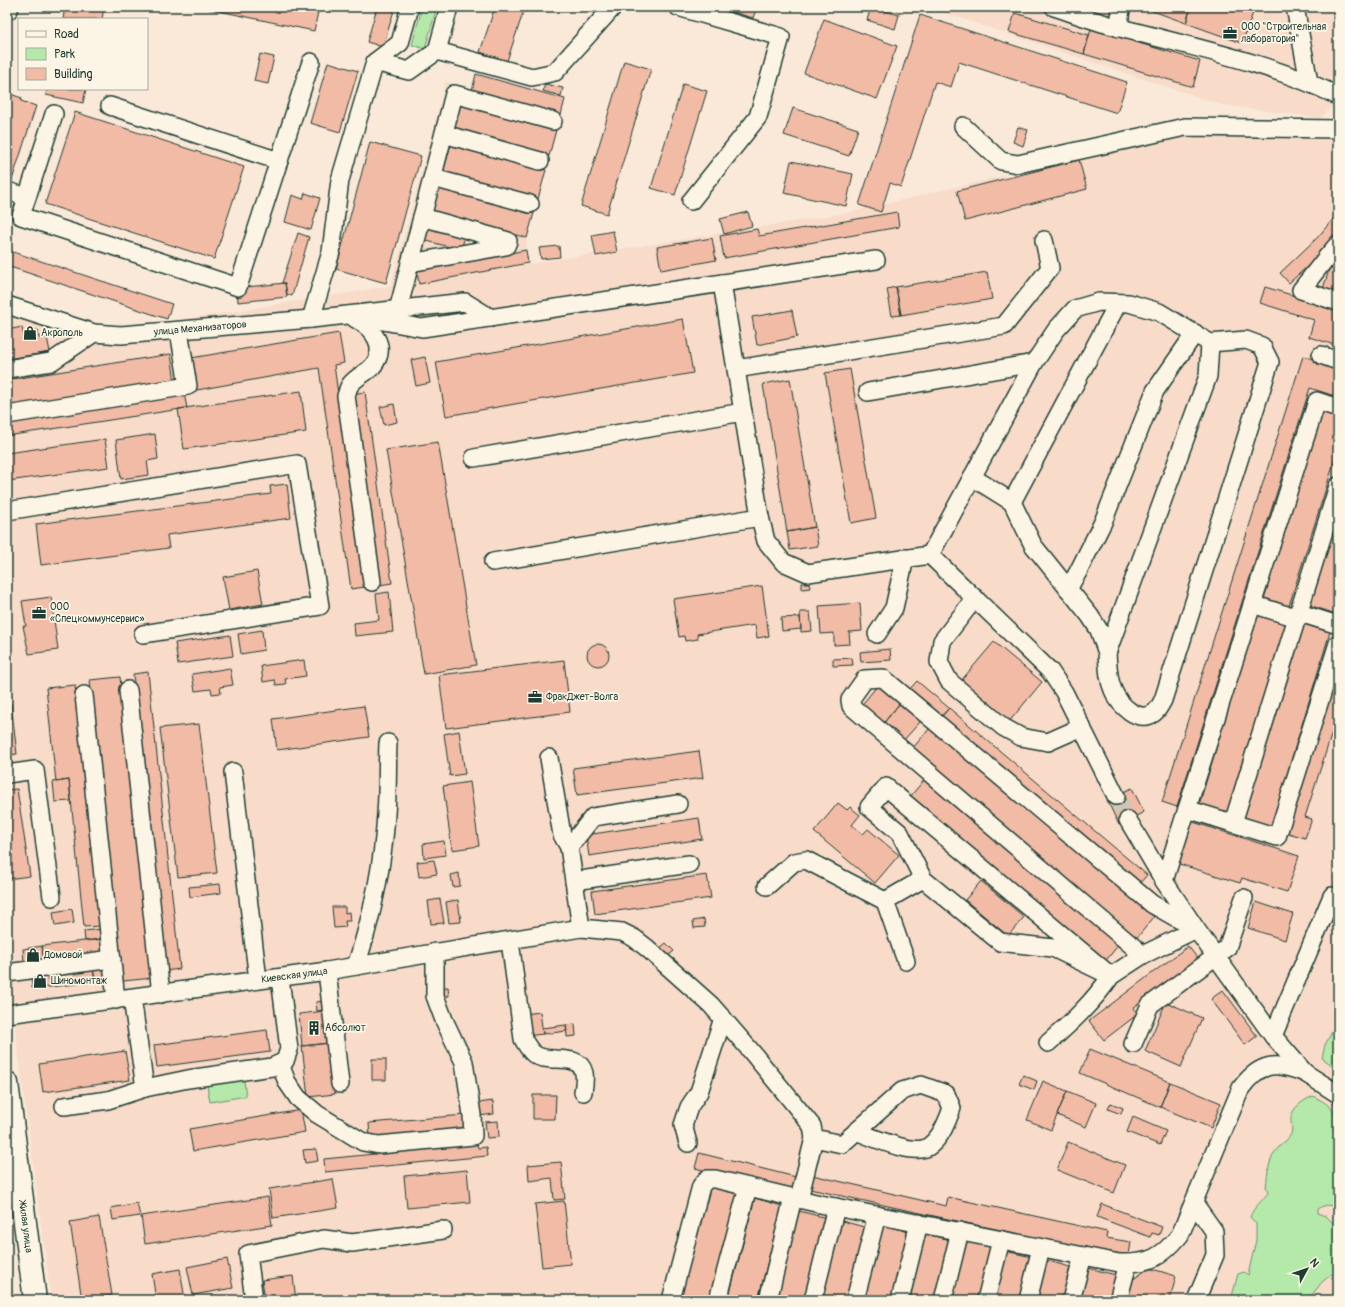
<svg xmlns="http://www.w3.org/2000/svg" width="1345" height="1307" font-family="Pangolin,sans-serif">
<style>
.built{fill:#f8dbc9}
.green{fill:#b5e9aa;stroke:#6a936f}
.building{fill:#f2bba6;stroke:#1f3d34}
.lines{fill:none;stroke-linecap:round;stroke-linejoin:round}
.minor-tunnel{stroke:#cec7b7;stroke-width:17;stroke-dasharray:17 8;stroke-linecap:butt}
.minor-casing{stroke:#1f3d34;stroke-width:20}
.major-casing{stroke:#1f3d34;stroke-width:25}
.minor{stroke:#fcf5e5;stroke-width:17}
.major{stroke:#fcf5e5;stroke-width:22}
.labels{text-anchor:middle;dominant-baseline:central;stroke-width:3.5;stroke-linejoin:round;paint-order:stroke}
.poi-label{font-size:10px;fill:#1f3d34;stroke:#fcf5e5;text-anchor:start}
.street-label{font-size:10px;fill:#1f3d34;stroke:#fcf5e5}
</style>
<rect width="100%" height="100%" fill="#fae9d8"/>
<filter id="ink" filterUnits="userSpaceOnUse"><feTurbulence type="fractalNoise" baseFrequency=".025" numOctaves="2"/><feDisplacementMap in="SourceGraphic" scale="8" xChannelSelector="R" yChannelSelector="G"/><feConvolveMatrix kernelMatrix="1 2 1 2 8 2 1 2 1" color-interpolation-filters="sRGB"/></filter>
<g filter="url(#ink)">
<path class="built" d="M943 7H1338V100L1321 118 1222 105 942 12Z
M476 74 565 99 527 238 526 250 528 263 510 267 847 213 1189 132 1338 136V1300H51L7 968V316L80 336 391 286 446 82 472 91Z
M7 1238 15 1300H7Z"/>
<path class="green" d="M422 7H437L425 49 412 45Z
M1338 1014V1068H1336L1322 1058 1325 1045 1337 1022Z
M243 1074 246 1096 210 1102 206 1080Z
M1313 1096C1320 1100 1328 1103 1333 1111 1343 1128 1338 1187 1338 1209 1330 1204 1325 1204 1318 1209V1213L1326 1216 1338 1228V1278L1332 1274 1322 1282 1308 1300H1231L1238 1274 1244 1272 1248 1275 1256 1240V1224L1250 1217C1254 1206 1263 1201 1269 1191L1266 1187C1268 1172 1268 1159 1279 1147 1282 1143 1288 1140 1290 1136 1294 1129 1290 1124 1291 1117 1293 1107 1304 1100 1313 1096Z"/>
<path class="building" d="M65 7H104L102 19H63Z
M200 7H319L314 31Z
M377 7H395L383 47 367 42Z
M495 7H525L507 61 480 52Z
M716 7H757L753 18Z
M871 7 899 15 895 29 867 20Z
M1148 7H1191L1186 23 1147 9Z
M1191 7H1255L1242 43 1186 23Z
M1015 13 1089 35 1084 54 1009 32Z
M920 15 1127 82 1117 113 959 62 951 87 935 82 901 187 890 183 881 212 859 205Z
M824 19 897 46 877 99 804 73Z
M1091 29 1200 61 1193 87 1084 54Z
M260 54 274 57 268 84 254 81Z
M624 61 651 69 607 214 581 206Z
M328 62 358 71 340 132 310 123Z
M476 74 565 99 561 115 472 91Z
M545 84 563 88 561 96 543 91Z
M683 84 707 91 675 195 651 188Z
M47 89H86L83 103 46 95Z
M10 94 22 98 21 101 36 106 13 177 7 175V102Z
M457 103 556 130 549 156 450 129Z
M793 108 858 129 849 156 784 135Z
M75 112 244 167 214 259 45 204Z
M1018 127 1028 130 1023 146 1013 142Z
M370 142 421 156 386 283 336 269Z
M451 144 546 170 538 199 443 173Z
M1079 160 1087 189 965 221 957 191Z
M791 161 853 174 846 206 784 193Z
M7 175 13 177 7 194Z
M439 187 534 213 527 238 432 212Z
M305 193 320 198 311 230 285 222 292 195 303 199Z
M748 212 752 226 724 234 720 219Z
M897 212 899 227 724 258 720 236 757 229 759 236Z
M1338 213V236L1329 247 1289 283 1280 273 1318 237Z
M427 226 465 236 461 250 423 240Z
M613 231 617 252 596 256 592 235Z
M298 233 309 237 292 296 287 294 285 283H282Z
M712 238 716 260 661 270 657 247Z
M559 246 560 257 541 259 539 248Z
M7 250 172 304 167 319 7 266Z
M526 250 528 263 419 284 417 271Z
M1331 263 1338 265V294L1323 289Z
M987 272 992 299 901 315 896 287Z
M285 283 287 297 238 302 237 288Z
M896 287 901 315 892 316 887 289Z
M1265 287 1338 309V346L1309 337 1314 320 1260 303Z
M792 310 797 337 757 345 752 317Z
M683 319 693 373 446 416 436 362Z
M22 327 23 333 38 330 39 338 47 337 50 352 7 359V330Z
M339 333 344 363 334 365 365 587 351 589 319 368 197 390 191 358Z
M171 354 175 382 7 409V380Z
M1303 356 1338 367V397L1310 388 1177 807 1162 802Z
M425 357 430 383 416 386 411 360Z
M850 369 876 518 851 523 825 373Z
M790 379 815 527 787 532 763 384Z
M301 391 306 432 184 449 178 409Z
M365 392 392 583 379 585 351 394Z
M184 393 187 408 7 436V421Z
M394 404 397 422 384 425 380 407Z
M1321 410 1338 416V450L1288 609 1261 601Z
M155 434 158 459 147 461 149 475 121 479 116 440Z
M105 439 109 467 8 481 7 453Z
M438 442 476 665 424 674 386 450Z
M287 484 291 518 167 535 169 548 41 565 36 524 271 494 270 486Z
M1338 515V606L1336 614 1309 605Z
M815 527 818 546 790 550 787 532Z
M257 571 263 604 229 610 223 577Z
M802 583H809L810 588 802 589Z
M762 586 769 636 757 638 755 625 697 634 698 639 685 641 684 636 679 637 673 599Z
M389 592 393 632 355 636 354 623 379 620 376 594Z
M51 597 58 650 29 654 23 626H26L22 601Z
M860 603 862 631 849 632 850 644 834 645V633L821 634 819 606Z
M800 612H810L812 631 801 632Z
M1257 614 1286 623 1227 814 1199 805Z
M800 617 801 629 782 631 781 618Z
M1303 624 1330 632 1271 827 1244 818Z
M262 630 264 650 241 654 238 634Z
M230 635 233 656 178 664 175 643Z
M994 642 1042 682 1008 723 960 682Z
M587 655a11 11 0 1 1 22 0a11 11 0 1 1-22 0Z
M890 649 891 660 861 662 860 652Z
M852 658 853 665 833 666V659Z
M304 660 306 676 285 679 286 684 276 685 275 680 263 682 261 666Z
M564 660 570 712 446 728 439 675Z
M1338 666V714L1305 817 1312 819 1305 838 1285 832Z
M230 668 233 685 220 687 221 693 212 694 211 689 195 691 192 674Z
M148 672 180 969 165 971 133 674Z
M120 677 153 978 123 981 90 680Z
M917 681 949 708 941 717 909 690Z
M75 685 100 926 84 927 69 780 56 782 46 688Z
M878 685 900 703 882 725 860 707Z
M11 703 17 754 7 755V704Z
M900 703 921 721 902 742 882 725Z
M364 706 369 737 277 750 273 719Z
M949 708 1147 875 1139 884 941 717Z
M199 724 217 873 178 877 160 728Z
M930 728 1154 917 1136 939 911 750Z
M459 731 465 774 450 776 444 734Z
M699 751 703 778 577 795 573 768Z
M925 779 1120 943 1103 964 908 799Z
M69 780 71 801 55 802 53 782Z
M470 782 479 846 452 850 443 786Z
M1132 788 1144 812 1119 825 1107 800Z
M17 789 30 876 7 879V790Z
M838 803 847 810 850 807 860 815 852 825 863 834 868 829 899 855 875 883 814 832Z
M699 818 702 839 589 856 586 835Z
M1190 821 1299 856 1287 892 1242 878 1240 883 1176 863Z
M444 841 446 855 424 858 423 844Z
M434 860 437 874 419 877 417 862Z
M459 873 460 886 453 887 451 875Z
M707 875 711 898 595 914 592 891Z
M981 881 1024 917 1008 936 965 900Z
M220 884 221 893 190 897 189 887Z
M440 899 444 923 431 924 428 901Z
M458 900 461 922 449 923 446 902Z
M1256 902 1293 914 1285 940 1248 928Z
M332 907H345V913L349 912 350 921H345L346 927 334 928Z
M72 909 74 923 55 926 53 912Z
M704 919 705 927 694 928 693 921Z
M101 929 103 939 85 941 84 931Z
M101 939 102 954 44 961 42 946Z
M666 943 674 951 668 956 660 948Z
M42 946 44 961 24 963 23 949Z
M1188 946 1198 959 1133 1008 1138 1014 1104 1040 1089 1021Z
M105 966 107 981 95 982 93 968Z
M93 968 95 982 50 987 48 973Z
M48 973 50 987 32 988 31 974Z
M441 987H448L449 996 441 997Z
M1223 990 1257 1036 1245 1045 1211 999Z
M324 1001 325 1010 317 1011 316 1002Z
M1166 1002 1202 1018 1181 1067 1145 1051Z
M325 1011 329 1043 302 1046 299 1014Z
M540 1012 543 1034 527 1036 524 1014Z
M575 1024 576 1036 567 1037 566 1025Z
M566 1025 567 1031 543 1034 542 1028Z
M267 1030 270 1052 157 1067 154 1045Z
M329 1043 335 1094 308 1097 302 1046Z
M1090 1049 1170 1082 1160 1107 1080 1073Z
M125 1051 130 1080 43 1092 39 1064Z
M372 1059H386V1080H372Z
M1023 1075 1037 1081 1034 1090 1019 1084Z
M1043 1081 1067 1091 1051 1130 1027 1120Z
M1170 1082 1221 1103 1211 1128 1160 1107Z
M1067 1091 1096 1103 1086 1127 1057 1115Z
M533 1095H556L555 1119H533Z
M493 1101 494 1114 479 1116 478 1103Z
M1111 1103 1123 1108 1121 1114 1108 1109Z
M301 1110 305 1132 193 1151 189 1129Z
M465 1115 466 1130 370 1138 369 1123Z
M1133 1117 1166 1131 1160 1145 1127 1132Z
M498 1121 499 1137 487 1138 485 1122Z
M1068 1142 1125 1165 1114 1193 1057 1170Z
M477 1144 478 1148 486 1147 487 1156 325 1172 324 1159Z
M316 1149 318 1161 305 1163 303 1150Z
M699 1153 796 1177 792 1193 695 1168Z
M561 1162 565 1199 554 1200 552 1178 529 1181 528 1165Z
M467 1170 470 1202 407 1208 404 1176Z
M808 1174 946 1206 948 1197 1107 1232 1106 1238 1131 1242 1129 1255 1077 1247 805 1188Z
M333 1179 338 1208 273 1218 269 1189Z
M711 1185 738 1193 709 1300H680Z
M268 1197 272 1225 145 1244 141 1216Z
M755 1198 782 1206 758 1300H728Z
M564 1201 571 1264 542 1267 535 1204Z
M137 1203 140 1216 113 1220 111 1208Z
M1102 1204 1162 1227 1159 1235 1152 1233 1150 1237 1097 1217Z
M799 1211 827 1218 805 1300H776Z
M99 1217 112 1295 82 1300 70 1222Z
M842 1221 868 1228 849 1300H821Z
M883 1225 909 1232 892 1300H864Z
M923 1233 949 1240 935 1300H906Z
M966 1239 993 1246 979 1300H951Z
M1005 1251 1032 1257 1021 1300H993Z
M227 1259 233 1288 193 1295 187 1267Z
M1045 1260 1070 1267 1062 1300H1035Z
M1088 1268 1116 1275 1109 1300H1080Z
M1149 1268 1176 1276 1170 1300H1127L1132 1280Z
M180 1269 185 1300H156L152 1274Z
M293 1276 296 1300H265L262 1280Z"/>
<g class="lines">
<path class="minor-tunnel" d="M1116 796 1128 820"/>
<defs>
<g id="minor">
<path d="M678 7 781 37 758 117 691 201"/>
<path d="M1054 7C1076 14 1098 23 1121 28 1195 48 1268 62 1338 96"/>
<path d="M1295 7 1309 82"/>
<path d="M1119 28 1121 7"/>
<path d="M437 51 532 77 555 72 613 7"/>
<path d="M375 62 409 71 437 51 449 7"/>
<path d="M110 106 279 161"/>
<path d="M54 114 21 216 238 287 311 62"/>
<path d="M963 126 1001 161 1018 164 1185 127 1338 129"/>
<path d="M444 134 540 161"/>
<path d="M433 178 530 204"/>
<path d="M7 191 27 197"/>
<path d="M1338 244 1327 257 1338 260"/>
<path d="M1327 257 1301 290 1338 302"/>
<path d="M410 263 506 246 508 241 422 217"/>
<path id="s1" d="M7 305 94 333 121 335 311 319 465 302 491 318"/>
<path d="M398 310 454 94 553 121"/>
<path d="M349 315 422 328 876 260"/>
<path d="M354 318C373 328 389 347 372 367 366 373 356 377 350 385 348 388 347 393 346 396L372 582"/>
<path d="M311 319 331 252 340 180 375 62 400 43 410 7"/>
<path d="M1321 355 1338 361"/>
<path d="M7 369 51 362 94 333"/>
<path d="M736 369 1004 326 1050 268 1044 240"/>
<path d="M868 392 1034 363"/>
<path d="M7 415 188 386 179 331"/>
<path d="M474 458 743 412"/>
<path d="M972 477 1012 502 1033 545 1090 616 1099 630 1107 653"/>
<path d="M1012 502 1118 303"/>
<path d="M7 511 297 464 320 606 143 634"/>
<path d="M760 517 766 541 783 562 808 573 930 555"/>
<path d="M493 562 760 517 722 283"/>
<path d="M1068 589 1078 572 1103 522 1155 391 1195 333"/>
<path d="M975 598 942 641 939 662 949 681 1003 727 1021 737 1048 742 1082 727"/>
<path d="M1252 604 1287 615H1306L1338 625"/>
<path d="M877 634 894 608 905 558"/>
<path d="M883 678 1152 904 1196 929 1143 955 851 706 850 700 865 679Z"/>
<path d="M128 690 161 994"/>
<path d="M84 695 116 1000"/>
<path d="M549 758 562 835 569 847"/>
<path d="M233 772 258 980"/>
<path d="M7 774 35 770 52 897"/>
<path d="M1116 796 1064 692 1050 671 930 555 1034 363 1056 330 1075 309 1099 302 1129 303 1159 312 1210 343 1246 340 1262 346 1270 362 1163 700C1161 704 1158 710 1154 713 1138 724 1119 705 1113 690 1108 679 1108 666 1107 653L1208 376 1210 343"/>
<path d="M1187 809 1277 837 1338 643"/>
<path d="M1128 820 1164 881 1196 929 1273 1036 1305 1073 1338 1094"/>
<path d="M1233 823 1338 486"/>
<path d="M574 881 689 864"/>
<path d="M1164 881 1317 401 1338 408"/>
<path d="M767 886 794 862 806 860 885 901"/>
<path d="M581 928 569 847 593 817 678 804"/>
<path d="M510 941 523 1039C526 1044 529 1050 534 1054 548 1065 579 1051 584 1073 585 1078 584 1086 583 1092"/>
<path d="M906 961 885 901 923 879"/>
<path d="M356 966C372 917 383 865 386 814 388 790 387 767 388 743"/>
<path d="M327 971 340 1084"/>
<path d="M7 973 112 959"/>
<path d="M132 998 145 1088 188 1079 272 1067 285 1061 289 1049 280 978"/>
<path id="s2" d="M7 1014 327 971 581 928 622 932 634 938 647 948 711 1005 751 1051 812 1126 814 1138 799 1199"/>
<path d="M1273 1036 1332 896"/>
<path d="M1048 1043C1072 1022 1093 1002 1111 976L886 787 869 807 900 833 923 879 1000 942 1053 948 1111 976 1143 955"/>
<path d="M1133 1044 1150 1005 1227 948 1244 898"/>
<path d="M280 1064 287 1082 298 1098 317 1114 363 1142 379 1145 473 1136 472 1115 464 1062 444 1020 435 996V952"/>
<path d="M64 1106 108 1100 145 1088"/>
<path d="M814 1138 842 1144 902 1091 921 1085 946 1094 952 1108C947 1122 941 1138 928 1147 913 1156 872 1137 856 1131"/>
<path d="M688 1143 683 1125 689 1107 699 1092 723 1018"/>
<path d="M1194 1203 1214 1231 1215 1255 1196 1300"/>
<path d="M254 1300 248 1254 324 1239 352 1243 443 1230"/>
<path d="M671 1300 701 1186 707 1179H715L820 1204 1119 1263C1149 1264 1161 1258 1180 1235L1241 1088C1260 1062 1277 1061 1305 1073"/>
<path d="M718 1300 748 1187"/>
<path d="M768 1300 793 1198"/>
<path d="M813 1300 836 1207"/>
<path d="M855 1300 877 1215"/>
<path d="M900 1300 919 1223"/>
<path d="M943 1300 960 1231"/>
<path d="M986 1300 1001 1240"/>
<path d="M1028 1300 1041 1248"/>
<path d="M1071 1300 1083 1256"/>
<path d="M1118 1300 1128 1264"/>
</g>
<g id="major">
<path d="M7 8V7"/>
<path id="s3" d="M7 1083 35 1300"/>
</g>
</defs>
<use href="#minor" class="minor-casing"/>
<use href="#major" class="major-casing"/>
<use href="#minor" class="minor"/>
<use href="#major" class="major"/>
</g>
</g>
<defs>
<symbol id="office-bare" viewBox="-9 -9 18 18"><path d="M-6-3h4V-5.5h4V-3h4V5H-6ZM-1-4.5V-3h2v-1.5ZM-6 0V1H6V0Z" fill="#1f3d34" stroke="#fcf5e5" stroke-width="2.5" paint-order="stroke"/></symbol>
<symbol id="shop-bare" viewBox="-9 -9 18 18"><path d="M-5-2.5h2.3a2.7 3.5 0 0 1 5.4 0H5L5.5 6h-11ZM-1.5-2.5h3a1.5 2.3 0 0 0-3 0Z" fill="#1f3d34" stroke="#fcf5e5" stroke-width="2.5" paint-order="stroke"/></symbol>
<symbol id="building-bare" viewBox="-9 -9 18 18"><path d="M-4-6H4V6H1V3H-1V6H-4ZM-2.5-4.3h1.7v1.8h-1.7ZM.8-4.3h1.7v1.8H.8ZM-2.5-1h1.7V.8h-1.7ZM.8-1h1.7V.8H.8Z" fill="#1f3d34" stroke="#fcf5e5" stroke-width="2.5" paint-order="stroke"/></symbol>
</defs>
<g fill-rule="evenodd">
<use href="#office-bare" x="1220" y="23" width="20" height="20"/>
<use href="#shop-bare" x="20" y="323" width="20" height="20"/>
<use href="#office-bare" x="29" y="603" width="20" height="20"/>
<use href="#office-bare" x="525" y="687" width="20" height="20"/>
<use href="#shop-bare" x="23" y="945" width="20" height="20"/>
<use href="#shop-bare" x="30" y="971" width="20" height="20"/>
<use href="#building-bare" x="304" y="1018" width="20" height="20"/>
</g>
<g class="labels">
<g class="poi-label">
<text x="1241" y="27">ООО "Строительная<tspan x="1241" dy="12">лаборатория"</tspan></text>
<text x="41" y="333">Акрополь</text>
<text x="50" y="607">ООО<tspan x="50" dy="12">«Спецкоммунсервис»</tspan></text>
<text x="546" y="697">ФракДжет-Волга</text>
<text x="44" y="955">Домовой</text>
<text x="51" y="981">Шиномонтаж</text>
<text x="325" y="1028">Абсолют</text>
</g>
<g class="street-label">
<text stroke="none"><textPath href="#s1" startOffset="198">улица Механизаторов</textPath></text>
<text stroke="none"><textPath href="#s2" startOffset="290">Киевская улица</textPath></text>
<text stroke="none"><textPath href="#s3" startOffset="145">Жилая улица</textPath></text>
</g>
</g>
<rect width="1345" height="1307" fill="none" stroke="#fcf5e5" stroke-width="24"/>
<rect x="12" y="12" width="1321" height="1283" fill="none" stroke="#1f3d34" stroke-width="1.5" filter="url(#ink)"/>
<rect x="18" y="18" width="130" height="72" fill="#fcf5e5" stroke="#a4ab9e"/>
<rect x="26" y="31" width="20" height="6" fill="#fcf5e5" stroke="#a4ab9e"/>
<text x="54" y="38" font-size="12" fill="#1f3d34">Road</text>
<rect x="26" y="48" width="20" height="12" fill="#b5e9aa" stroke="#a4ab9e"/>
<text x="54" y="58" font-size="12" fill="#1f3d34">Park</text>
<rect x="26" y="68" width="20" height="12" fill="#f2bba6" stroke="#a4ab9e"/>
<text x="54" y="78" font-size="12" fill="#1f3d34">Building</text>
<g transform="translate(1307 1269) rotate(50)" stroke="#fcf5e5" stroke-width="3" paint-order="stroke">
<path d="M0-3L7 15L0 10L-7 15Z" fill="#1f3d34"/>
<text y="-6" font-size="11" font-weight="bold" text-anchor="middle" fill="#1f3d34">N</text>
</g>
</svg>
